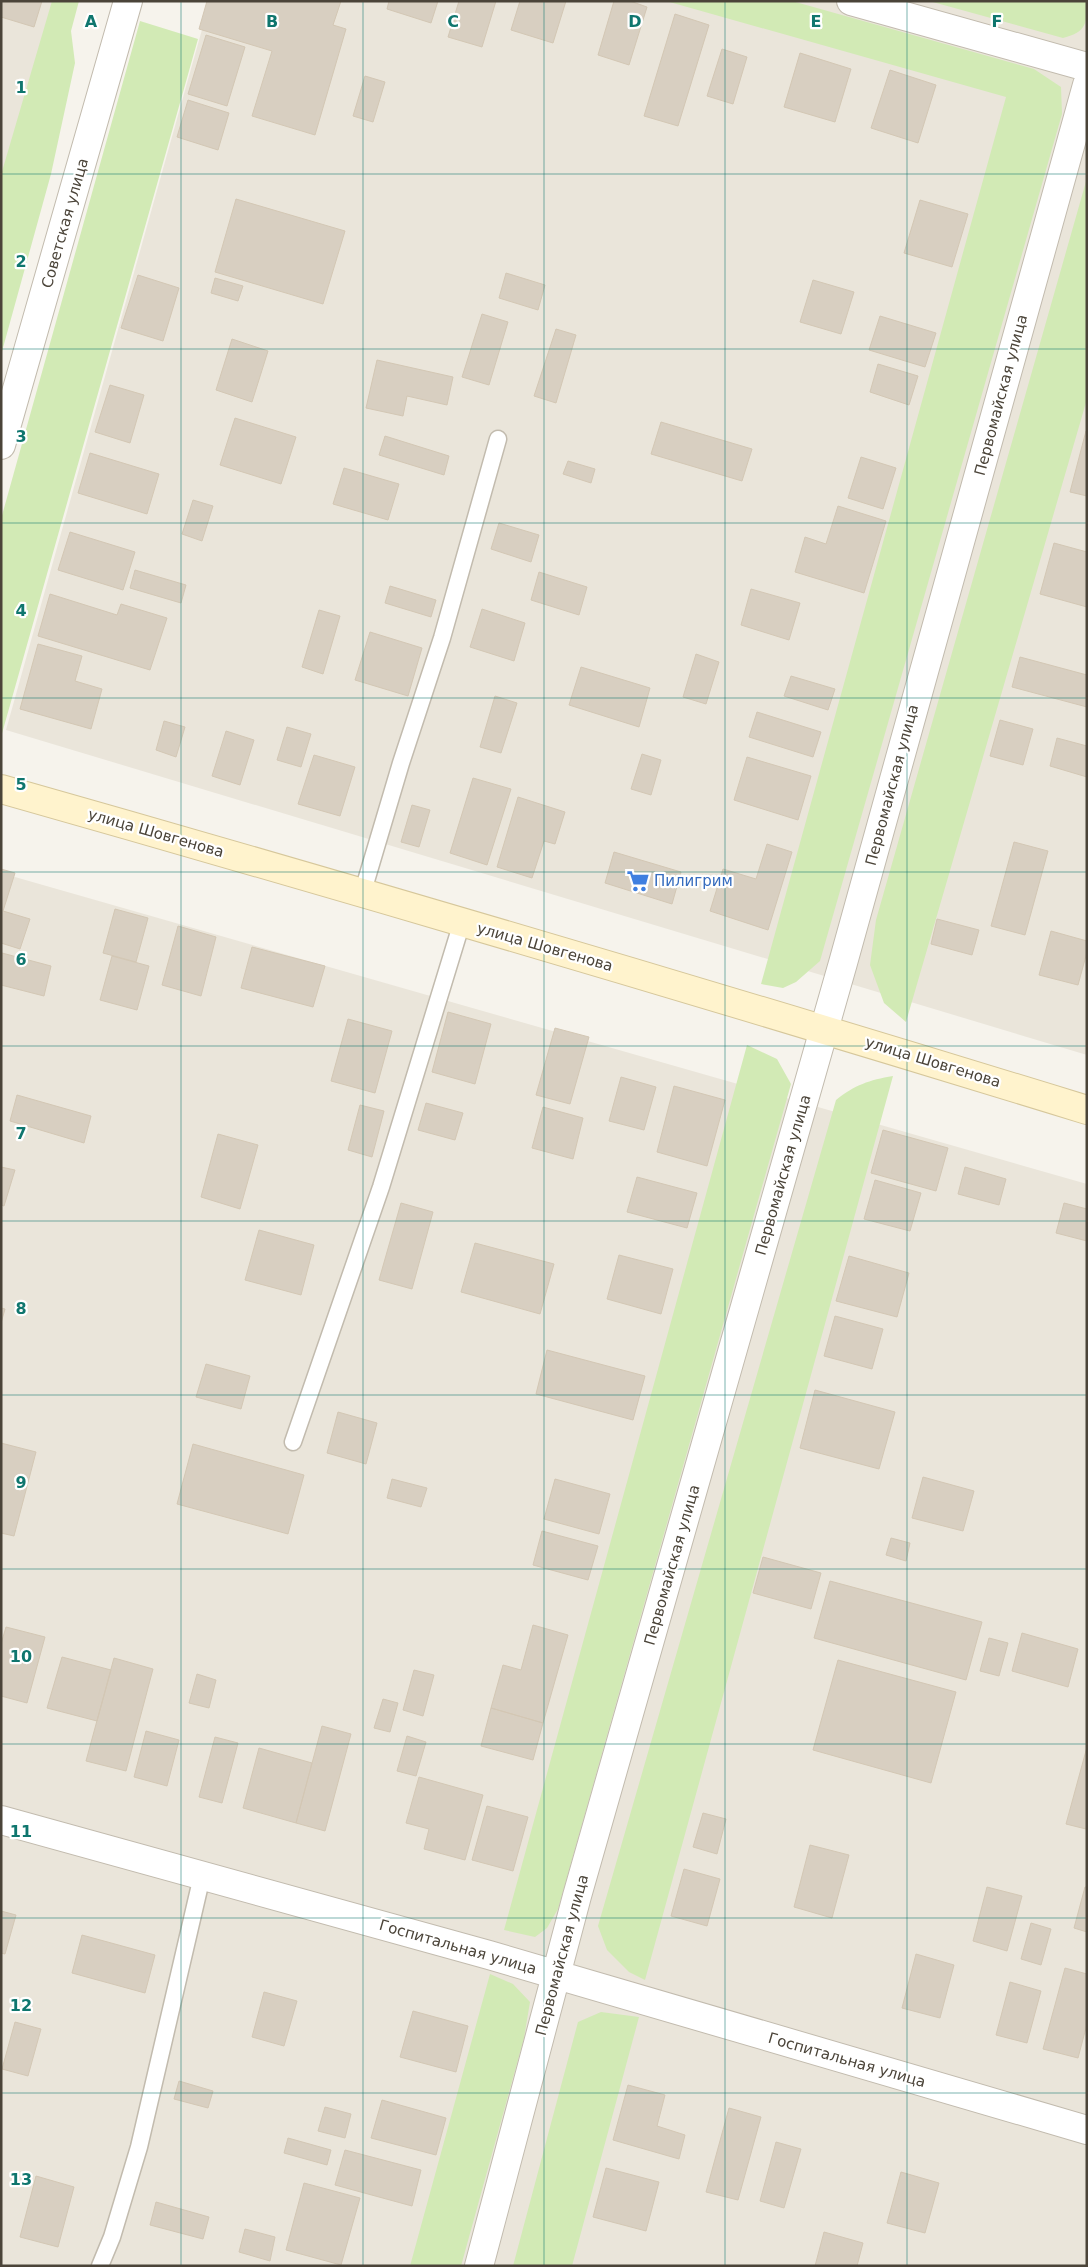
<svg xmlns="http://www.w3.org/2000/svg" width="1088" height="2267" font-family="'DejaVu Sans',sans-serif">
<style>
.residential{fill:#eae5da}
.green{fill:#d2eab5}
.building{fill:#d8cfc1;stroke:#d3c7b4}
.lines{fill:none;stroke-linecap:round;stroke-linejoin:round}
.service-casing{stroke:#c2bbae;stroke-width:19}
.minor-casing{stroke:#c2bbae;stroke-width:30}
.tertiary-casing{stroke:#c2bbae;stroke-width:30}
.secondary-casing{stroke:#d6c79b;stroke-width:30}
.service{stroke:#fff;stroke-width:16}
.minor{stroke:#fff;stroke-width:28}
.tertiary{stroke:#fff;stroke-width:28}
.secondary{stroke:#fff3cd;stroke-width:28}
.grid{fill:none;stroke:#0f766e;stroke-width:1;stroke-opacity:0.55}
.labels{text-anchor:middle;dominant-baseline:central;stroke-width:4.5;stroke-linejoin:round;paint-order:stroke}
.street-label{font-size:15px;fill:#4b4439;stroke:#fff}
.shop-label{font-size:15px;fill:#366cbe;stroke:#fff;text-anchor:start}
.grid-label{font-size:16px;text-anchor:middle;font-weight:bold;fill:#0f766e;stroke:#fff;stroke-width:4.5;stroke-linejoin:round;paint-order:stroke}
</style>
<rect width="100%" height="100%" fill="#f6f3ec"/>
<path class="residential" d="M1 1H65L1 225Z
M210 1H1087V1055L6 730Z
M1 873 1087 1184V2266H1Z"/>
<path class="green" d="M52 1H79L71 31 75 63 51 174 1 355V175Z
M666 1H792L1034 69 1061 87 1062 114 820 961 796 982 783 988 761 984 1006 97Z
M929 1H1087C1087 23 1087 32 1063 38Z
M140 21 198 39 1 737V519Z
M1087 178V399L906 1022 884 1003 870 965 876 920Z
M747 1045 777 1059 791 1084 558 1909 547 1928 535 1937 504 1930Z
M893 1076 645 1980 629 1972 607 1950 598 1926 836 1100C855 1085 869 1080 893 1076Z
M490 1974 513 1984 530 2002 524 2038 461 2266H410Z
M601 2012 639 2017 572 2266H513L578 2022Z"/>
<path class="building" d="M1 1H42L34 27 1 17Z
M207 1H341L333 25 346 29 315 135 252 116 272 51 199 29Z
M389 1H438L431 23 387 9Z
M459 1H496L482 47 448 37Z
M520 1H566L553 43 511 30Z
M614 1H630L647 7 629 65 598 55Z
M675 14 709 25 678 126 644 116Z
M206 35 245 47 227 106 188 94Z
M722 49 747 57 733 104 707 96Z
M800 53 851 69 835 122 784 107Z
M890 70 936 85 918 143 871 128Z
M365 76 385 82 373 122 353 116Z
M188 100 229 113 218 150 177 137Z
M236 199 345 231 323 304 215 272Z
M920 200 968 214 952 267 904 253Z
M506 273 545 285 538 310 499 298Z
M138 275 179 288 163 341 121 328Z
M215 278 243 286 238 301 211 293Z
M813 280 854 292 841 334 800 322Z
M482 314 508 322 489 385 462 377Z
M880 316 936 333 925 367 869 350Z
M556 329 576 335 556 403 534 396Z
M232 339 268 351 252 402 216 390Z
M377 360 453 377 447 405 407 396 403 416 366 408Z
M878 364 918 376 909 405 870 392Z
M110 385 144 395 130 443 95 432Z
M235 418 296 437 281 484 220 465Z
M661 422 752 449 742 481 651 454Z
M1086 431H1087V496L1070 492Z
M385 436 449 456 444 475 379 455Z
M90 453 159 474 147 514 78 493Z
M861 457 896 468 883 509 848 498Z
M568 461 595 469 591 483 563 474Z
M344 468 399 484 388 520 333 504Z
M193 500 213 506 202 541 182 534Z
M838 506 886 521 864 593 795 572 805 537 826 544Z
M499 523 539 535 531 562 491 549Z
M70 532 135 552 123 590 58 570Z
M1054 543 1087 552V607L1040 594Z
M135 570 186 585 181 603 130 588Z
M539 572 587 587 579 615 531 600Z
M390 586 436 600 431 617 385 603Z
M751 589 800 603 789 640 741 625Z
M50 594 117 615 121 604 167 618 150 670 38 636Z
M482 609 525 623 514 661 470 647Z
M319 610 340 616 323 674 302 667Z
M370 632 422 648 408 696 355 680Z
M38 644 82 656 75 681 102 689 91 729 20 709Z
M696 654 719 662 706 704 683 697Z
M1020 657 1087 675V707L1012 687Z
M581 667 650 688 639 727 569 705Z
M791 676 835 689 828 710 784 696Z
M495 696 517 703 501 753 480 747Z
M757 712 821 732 813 757 749 737Z
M1000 720 1033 729 1023 765 990 756Z
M164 721 185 727 176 757 156 750Z
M287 727 311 734 301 767 277 760Z
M226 731 254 740 240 785 212 776Z
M1057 738 1087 746V777L1050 766Z
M642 754 661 760 651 795 631 789Z
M314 755 355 767 340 816 298 804Z
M747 757 811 776 798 820 734 800Z
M473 778 511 789 487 865 450 853Z
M518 797 565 812 555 844 544 841 532 878 497 867Z
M412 805 430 810 419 847 401 842Z
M1014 842 1048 851 1025 935 991 926Z
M767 844 792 852 768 930 710 911 723 869 756 879Z
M614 852 681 872 672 904 605 883Z
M1 869 15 873 3 911 30 919 20 949 1 943Z
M115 909 148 918 136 962 103 953Z
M937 919 979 930 972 955 931 944Z
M178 926 216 937 201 996 162 985Z
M1051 931 1087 941V952L1078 985 1039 975Z
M252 947 325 966 313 1007 241 988Z
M2 953 51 966 44 996 1 985Z
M112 956 149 966 137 1010 100 1000Z
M448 1012 491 1024 475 1084 432 1072Z
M348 1019 392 1031 375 1093 331 1081Z
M555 1028 589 1037 570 1104 536 1095Z
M621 1077 656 1087 644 1130 609 1121Z
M674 1086 725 1100 707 1166 657 1152Z
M17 1095 91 1116 84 1143 10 1121Z
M426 1103 463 1113 455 1140 418 1130Z
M360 1105 384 1111 372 1157 348 1150Z
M543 1107 583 1118 573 1159 532 1148Z
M883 1130 948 1148 936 1191 871 1173Z
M218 1134 258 1145 240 1209 201 1197Z
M1 1167 15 1170 4 1206 1 1205Z
M965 1167 1006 1179 999 1205 958 1194Z
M637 1177 697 1193 687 1228 627 1212Z
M875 1180 921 1193 910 1231 864 1219Z
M401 1203 433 1212 412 1289 379 1280Z
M1064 1203 1087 1209V1241L1056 1233Z
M259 1230 314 1245 301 1295 245 1280Z
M475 1243 554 1264 540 1314 461 1292Z
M619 1255 673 1269 661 1314 607 1299Z
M849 1256 909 1273 897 1317 836 1301Z
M1 1308 5 1309 1 1323Z
M835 1316 883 1329 872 1369 824 1356Z
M547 1350 645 1376 633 1420 536 1394Z
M206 1364 250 1376 241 1409 196 1397Z
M815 1390 895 1412 879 1469 800 1448Z
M338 1412 377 1423 366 1464 327 1453Z
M1 1443 36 1452 14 1536 1 1533Z
M193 1444 304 1475 288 1534 177 1504Z
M923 1477 974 1491 963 1531 912 1518Z
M392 1479 427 1488 421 1507 387 1498Z
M555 1479 610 1494 599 1534 544 1519Z
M542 1531 598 1546 588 1580 533 1565Z
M891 1538 910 1543 906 1561 886 1555Z
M763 1557 821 1573 811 1609 753 1593Z
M830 1581 982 1622 966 1680 814 1638Z
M533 1625 568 1635 543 1723 491 1708 503 1665 521 1670Z
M6 1627 45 1637 27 1703 1 1696V1644Z
M1022 1633 1078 1649 1068 1687 1012 1671Z
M989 1638 1008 1643 999 1676 980 1671Z
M62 1657 111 1670 97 1721 47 1708Z
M114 1658 153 1669 126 1771 86 1761Z
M838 1660 956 1692 931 1783 813 1750Z
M414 1670 434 1675 423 1716 403 1710Z
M197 1674 216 1680 209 1708 189 1703Z
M383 1699 398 1703 390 1732 374 1728Z
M491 1708 543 1723 533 1760 481 1746Z
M322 1726 351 1734 325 1831 296 1823Z
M146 1731 179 1740 167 1786 134 1777Z
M407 1736 426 1742 416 1776 397 1771Z
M215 1737 238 1743 222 1803 199 1797Z
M1087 1747V1825L1086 1829 1066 1824Z
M259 1748 312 1763 296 1823 243 1808Z
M419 1777 483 1795 465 1860 424 1849 429 1829 406 1823Z
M487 1806 528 1817 513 1871 472 1860Z
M703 1813 726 1819 717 1854 693 1847Z
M810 1845 849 1855 832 1918 794 1907Z
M684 1869 720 1879 707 1926 671 1916Z
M987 1887 1022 1896 1007 1951 973 1941Z
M1085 1887H1087V1932L1074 1928Z
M1 1911 16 1915 5 1954 1 1953Z
M1031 1923 1051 1929 1041 1965 1021 1959Z
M82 1935 155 1955 145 1993 72 1973Z
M916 1954 954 1965 940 2018 902 2008Z
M1065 1968 1087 1974V2024L1078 2058 1043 2049Z
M1010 1982 1041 1991 1027 2043 996 2035Z
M264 1992 297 2001 284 2046 252 2037Z
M413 2011 468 2026 456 2072 400 2057Z
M15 2022 41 2029 28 2076 2 2069Z
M179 2081 213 2091 208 2108 174 2099Z
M628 2085 665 2095 657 2126 685 2135 679 2159 613 2140Z
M382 2100 446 2118 436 2155 371 2138Z
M325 2107 351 2114 345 2138 318 2131Z
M729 2108 761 2117 738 2200 706 2192Z
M288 2138 331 2150 327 2165 284 2153Z
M776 2142 801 2149 784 2208 760 2201Z
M345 2150 421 2170 412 2206 335 2185Z
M606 2168 659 2182 646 2231 593 2217Z
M901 2172 939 2183 925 2233 887 2223Z
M36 2176 74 2187 58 2247 20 2237Z
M304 2183 360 2198 341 2265 286 2250Z
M156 2202 209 2217 203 2239 150 2225Z
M245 2229 275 2237 270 2261 239 2252Z
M824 2232 863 2243 857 2266H815Z"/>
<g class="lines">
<defs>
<path id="service" d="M363 891 401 763 442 638 498 439
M293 1442 381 1187 462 922
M100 2266 112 2237 139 2147 202 1876"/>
<path id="minor" d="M851 1 1087 67
M1 1820 489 1955 1087 2130
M479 2266 577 1896 843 963 1087 85"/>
<path id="tertiary" d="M1 445 128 1"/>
<path id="secondary" d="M1 789C364 892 726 999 1087 1110"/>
</defs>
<use href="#service" class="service-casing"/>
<use href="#minor" class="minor-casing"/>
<use href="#tertiary" class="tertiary-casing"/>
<use href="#secondary" class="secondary-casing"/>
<use href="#service" class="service"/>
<use href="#minor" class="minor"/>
<use href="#tertiary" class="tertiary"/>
<use href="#secondary" class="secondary"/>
</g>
<path class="grid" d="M181 1V2266M363 1V2266M544 1V2266M725 1V2266M907 1V2266M1 174H1087M1 349H1087M1 523H1087M1 698H1087M1 872H1087M1 1046H1087M1 1221H1087M1 1395H1087M1 1569H1087M1 1744H1087M1 1918H1087M1 2093H1087"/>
<defs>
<symbol id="supermarket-bare" viewBox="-9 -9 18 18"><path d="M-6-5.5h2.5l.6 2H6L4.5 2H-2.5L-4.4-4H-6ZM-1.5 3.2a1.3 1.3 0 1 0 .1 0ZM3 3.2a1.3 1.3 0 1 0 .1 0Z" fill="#3f7fe0" stroke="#fff" stroke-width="2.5" paint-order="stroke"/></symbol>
</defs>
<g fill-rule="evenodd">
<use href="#supermarket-bare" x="622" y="865" width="32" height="32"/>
</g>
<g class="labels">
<g class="street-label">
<text transform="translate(65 223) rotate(-74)">Советская улица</text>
<text transform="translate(1001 395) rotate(-75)">Первомайская улица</text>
<text transform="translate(892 785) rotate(-75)">Первомайская улица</text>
<text transform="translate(156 833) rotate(16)">улица Шовгенова</text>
<text transform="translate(545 947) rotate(16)">улица Шовгенова</text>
<text transform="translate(933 1062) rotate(17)">улица Шовгенова</text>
<text transform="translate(783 1175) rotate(-74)">Первомайская улица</text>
<text transform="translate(672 1565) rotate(-74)">Первомайская улица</text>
<text transform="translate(458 1947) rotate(16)">Госпитальная улица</text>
<text transform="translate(562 1955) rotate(-75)">Первомайская улица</text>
<text transform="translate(847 2060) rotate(16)">Госпитальная улица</text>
</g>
<g class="shop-label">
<text x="654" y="881">Пилигрим</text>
</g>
</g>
<g class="grid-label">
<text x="91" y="27">A</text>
<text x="272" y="27">B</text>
<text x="453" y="27">C</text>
<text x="635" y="27">D</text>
<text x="816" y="27">E</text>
<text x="997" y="27">F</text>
<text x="21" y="93">1</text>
<text x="21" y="267">2</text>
<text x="21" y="442">3</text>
<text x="21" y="616">4</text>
<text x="21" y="790">5</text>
<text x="21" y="965">6</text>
<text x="21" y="1139">7</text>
<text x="21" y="1314">8</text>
<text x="21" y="1488">9</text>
<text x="21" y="1662">10</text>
<text x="21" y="1837">11</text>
<text x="21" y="2011">12</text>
<text x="21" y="2185">13</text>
</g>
<rect width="1088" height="2267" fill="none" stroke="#4b4439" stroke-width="5"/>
</svg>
